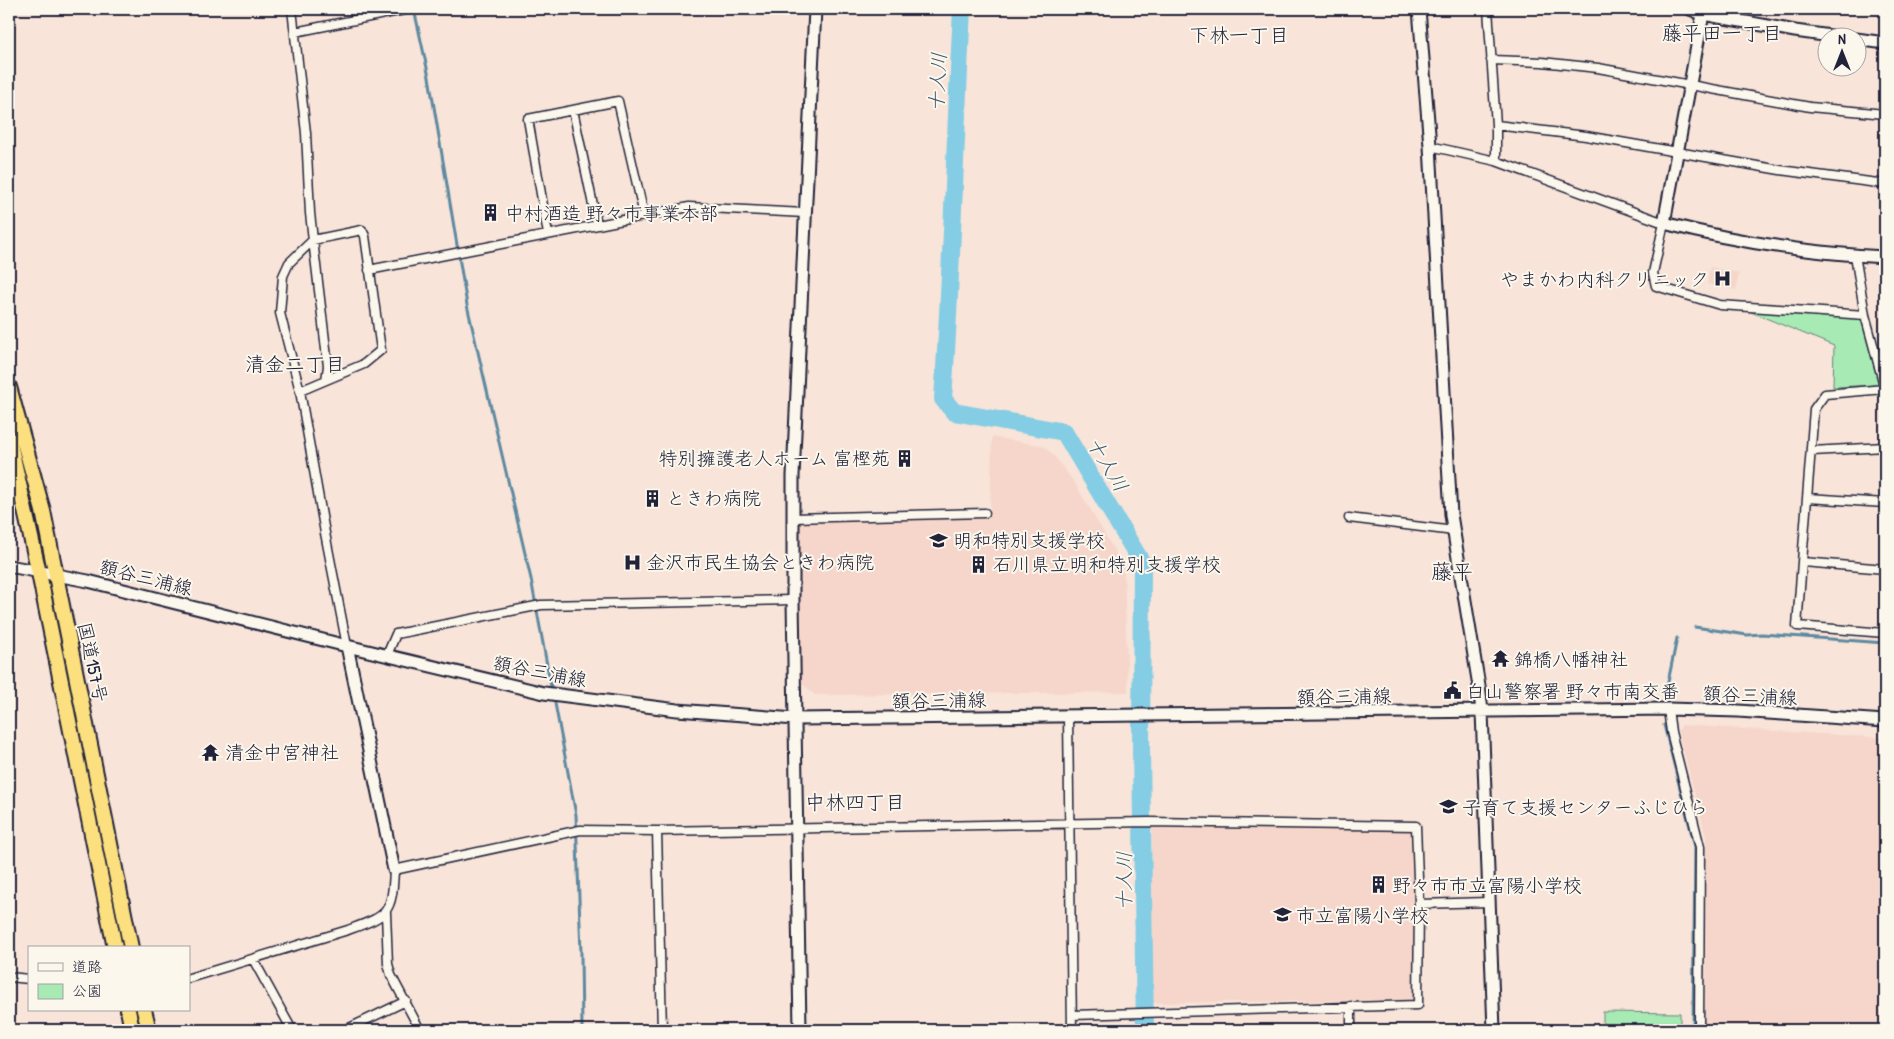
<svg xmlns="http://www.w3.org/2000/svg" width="1894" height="1039" font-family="'Patrick Hand','Klee One',sans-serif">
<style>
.built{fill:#f6d6ca}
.green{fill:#a7eab4;stroke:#648678}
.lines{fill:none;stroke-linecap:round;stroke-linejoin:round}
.stream{stroke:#5d89a1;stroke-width:3}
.river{stroke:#84cde5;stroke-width:18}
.street-casing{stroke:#22223b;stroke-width:11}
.secondary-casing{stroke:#22223b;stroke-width:15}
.highway-casing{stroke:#22223b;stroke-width:18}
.street{stroke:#fbf7ec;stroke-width:8}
.secondary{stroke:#fbf7ec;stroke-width:11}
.highway{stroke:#fce080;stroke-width:14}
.labels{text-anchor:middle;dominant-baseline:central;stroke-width:4;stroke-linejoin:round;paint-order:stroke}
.poi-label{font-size:19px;fill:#22223b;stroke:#fbf7ec;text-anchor:start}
.street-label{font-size:19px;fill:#22223b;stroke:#fbf7ec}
.neighbourhood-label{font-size:20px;fill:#22223b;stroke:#fbf7ec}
.water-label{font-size:20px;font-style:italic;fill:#3f556e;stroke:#fbf7ec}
.quarter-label{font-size:21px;fill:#22223b;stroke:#fbf7ec}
</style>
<rect width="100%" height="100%" fill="#f8e4d8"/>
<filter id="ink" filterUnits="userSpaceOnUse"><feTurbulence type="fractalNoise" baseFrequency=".02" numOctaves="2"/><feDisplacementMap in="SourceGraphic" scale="10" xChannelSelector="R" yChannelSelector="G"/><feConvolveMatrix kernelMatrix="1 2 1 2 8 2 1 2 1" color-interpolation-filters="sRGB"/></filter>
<g filter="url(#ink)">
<path class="built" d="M1710 267 1739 273 1736 290 1707 284Z
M992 437 1044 446 1055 457 1074 482 1121 562 1124 570 1128 692 815 695 800 682V523L990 518Z
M1682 725 1885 738V1030H1705L1706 836 1678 731Z
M1152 827 1412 830 1414 1000 1152 1003Z"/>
<path class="green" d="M1746 310 1862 319 1879 385 1833 387 1834 346Z
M1603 1012 1680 1013V1030H1593L1603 1028Z"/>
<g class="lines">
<path class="stream" d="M414 9 429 77 467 305 531 579 552 692
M1695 627 1747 635 1762 634 1885 643
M1667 687 1677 638
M554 698 576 815 581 953 582 1030
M1664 725 1695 847 1693 1030"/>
<path class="river" d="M962 9C955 139 952 269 943 399L954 412 1064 432 1142 563 1141 751 1145 1030"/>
<defs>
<path id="street" d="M292 9 306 133 310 213 313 240 289 263 283 276 280 313 300 391 325 533 347 646
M1488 9 1496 125V161L1664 223 1653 273 1656 286 1720 305 1865 315
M295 32 409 9
M1491 60 1542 62 1598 68 1810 107 1885 114
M573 110 597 224
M1496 125 1586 136 1780 170 1885 184
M1430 146 1496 161
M548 234 528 119 618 101 644 215
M1855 255 1865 315 1885 389
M369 270 689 207 805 213
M1885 389 1825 394 1814 409 1797 626 1885 633
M300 391 326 380 328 366 313 240 362 230 365 236 381 350 364 364 326 380
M1812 451 1885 447
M1808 498 1885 503
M793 518 985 513
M1349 518 1454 531
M1803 562 1885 569
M387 655 396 634 541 605 793 600
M1668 709 1671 732 1700 847 1699 1030
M1068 717 1072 1030
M657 831 662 1030
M1419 904 1489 902
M386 913 388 964 391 975 420 1030
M253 959 292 1030
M9 977 29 979
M189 978 348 930C388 915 392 915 394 870L580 830 657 831 1149 822 1416 826 1419 904 1418 1005 1072 1015
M1351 1006V1030
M345 1030 406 1001"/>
<path id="secondary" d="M1419 9 1430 146 1451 515 1479 686 1482 711 1494 1030
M1690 9 1703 14 1795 31 1845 38
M1703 14 1664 223C1735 242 1811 253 1885 257
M1856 39 1885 43
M9 566 88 581 347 646 544 693 677 710 795 719 1668 709 1738 711 1885 721
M347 646 394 870
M800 1030 793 600V476L815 9"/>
<path id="highway" d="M9 387 43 511 131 948
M9 439 39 573 115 948
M128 1010 132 1030
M144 1010 149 1030"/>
</defs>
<use href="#street" class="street-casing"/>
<use href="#secondary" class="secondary-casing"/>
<use href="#highway" class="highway-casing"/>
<use href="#street" class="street"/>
<use href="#secondary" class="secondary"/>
<use href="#highway" class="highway"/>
</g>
</g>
<defs>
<symbol id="building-bare" viewBox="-9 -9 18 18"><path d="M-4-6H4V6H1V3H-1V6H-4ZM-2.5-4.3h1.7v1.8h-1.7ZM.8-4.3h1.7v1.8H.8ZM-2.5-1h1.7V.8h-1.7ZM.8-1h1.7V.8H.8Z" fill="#22223b" stroke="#fbf7ec" stroke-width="2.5" paint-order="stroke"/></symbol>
<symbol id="hospital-bare" viewBox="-9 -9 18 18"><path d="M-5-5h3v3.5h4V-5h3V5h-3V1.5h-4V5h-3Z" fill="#22223b" stroke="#fbf7ec" stroke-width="2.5" paint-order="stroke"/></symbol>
<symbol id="school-bare" viewBox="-9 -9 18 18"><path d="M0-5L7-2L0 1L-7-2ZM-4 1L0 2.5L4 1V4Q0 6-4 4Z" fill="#22223b" stroke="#fbf7ec" stroke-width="2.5" paint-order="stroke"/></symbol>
<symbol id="temple-bare" viewBox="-9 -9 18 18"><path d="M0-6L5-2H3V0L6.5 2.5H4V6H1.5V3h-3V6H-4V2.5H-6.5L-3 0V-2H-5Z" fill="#22223b" stroke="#fbf7ec" stroke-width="2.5" paint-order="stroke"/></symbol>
<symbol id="civic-bare" viewBox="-9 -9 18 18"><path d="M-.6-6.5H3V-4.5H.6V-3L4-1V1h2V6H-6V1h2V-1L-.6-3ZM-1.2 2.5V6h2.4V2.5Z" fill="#22223b" stroke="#fbf7ec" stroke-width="2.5" paint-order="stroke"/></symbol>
</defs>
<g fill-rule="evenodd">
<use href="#building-bare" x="478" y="200" width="25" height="25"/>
<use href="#hospital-bare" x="1710" y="266" width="25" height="25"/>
<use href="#building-bare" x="892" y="446" width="25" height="25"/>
<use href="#building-bare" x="640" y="486" width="25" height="25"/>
<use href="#school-bare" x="926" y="528" width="25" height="25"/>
<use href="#hospital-bare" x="620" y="550" width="25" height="25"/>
<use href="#building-bare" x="966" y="552" width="25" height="25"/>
<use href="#temple-bare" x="1488" y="646" width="25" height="25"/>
<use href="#civic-bare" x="1440" y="678" width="25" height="25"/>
<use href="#temple-bare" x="198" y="740" width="25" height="25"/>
<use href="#school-bare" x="1436" y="794" width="25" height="25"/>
<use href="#building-bare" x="1366" y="872" width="25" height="25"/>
<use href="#school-bare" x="1270" y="902" width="25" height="25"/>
</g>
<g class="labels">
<g class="poi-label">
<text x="505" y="213">中村酒造 野々市事業本部</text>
<text x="1709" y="279" text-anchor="end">やまかわ内科クリニック</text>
<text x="890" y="458" text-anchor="end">特別擁護老人ホーム 富樫苑</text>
<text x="666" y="498">ときわ病院</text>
<text x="953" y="540">明和特別支援学校</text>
<text x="646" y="562">金沢市民生協会ときわ病院</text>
<text x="993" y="564">石川県立明和特別支援学校</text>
<text x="1514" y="659">錦橋八幡神社</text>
<text x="1466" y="691">白山警察署 野々市南交番</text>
<text x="225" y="752">清金中宮神社</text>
<text x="1462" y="807">子育て支援センターふじひら</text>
<text x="1392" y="885">野々市市立富陽小学校</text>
<text x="1296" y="915">市立富陽小学校</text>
</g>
<g class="street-label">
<text transform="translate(146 577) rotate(14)">額谷三浦線</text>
<text transform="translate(93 662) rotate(78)">国道157号</text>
<text transform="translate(540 671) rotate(11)">額谷三浦線</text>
<text transform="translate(1750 695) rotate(3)">額谷三浦線</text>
<text transform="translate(1344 696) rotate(-1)">額谷三浦線</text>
<text transform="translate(939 700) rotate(-1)">額谷三浦線</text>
</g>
<g class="neighbourhood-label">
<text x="1722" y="32">藤平田一丁目</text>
<text x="1239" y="34">下林一丁目</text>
<text x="295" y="363">清金二丁目</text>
<text x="855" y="801">中林四丁目</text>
</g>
<g class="water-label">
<text transform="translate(937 82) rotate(-87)">十人川</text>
<text transform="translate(1108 464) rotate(59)">十人川</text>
<text transform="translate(1123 881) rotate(-90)">十人川</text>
</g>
<g class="quarter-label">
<text x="1452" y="571">藤平</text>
</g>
</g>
<rect width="1894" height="1039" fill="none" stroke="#fbf7ec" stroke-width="30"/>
<rect x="15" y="15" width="1864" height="1009" fill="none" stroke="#22223b" stroke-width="2" filter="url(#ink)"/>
<rect x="28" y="946" width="162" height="65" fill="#fbf7ec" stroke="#a4a2a5"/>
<rect x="38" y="963" width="25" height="8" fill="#fbf7ec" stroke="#a4a2a5"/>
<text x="72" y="972" font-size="15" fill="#22223b">道路</text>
<rect x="38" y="984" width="25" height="15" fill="#a7eab4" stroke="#a4a2a5"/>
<text x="72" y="996" font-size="15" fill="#22223b">公園</text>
<g transform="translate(1842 52)"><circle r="24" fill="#fbf7ec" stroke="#a4a2a5"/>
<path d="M0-4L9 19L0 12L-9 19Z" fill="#22223b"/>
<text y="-8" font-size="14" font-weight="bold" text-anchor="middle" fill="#22223b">N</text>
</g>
</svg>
